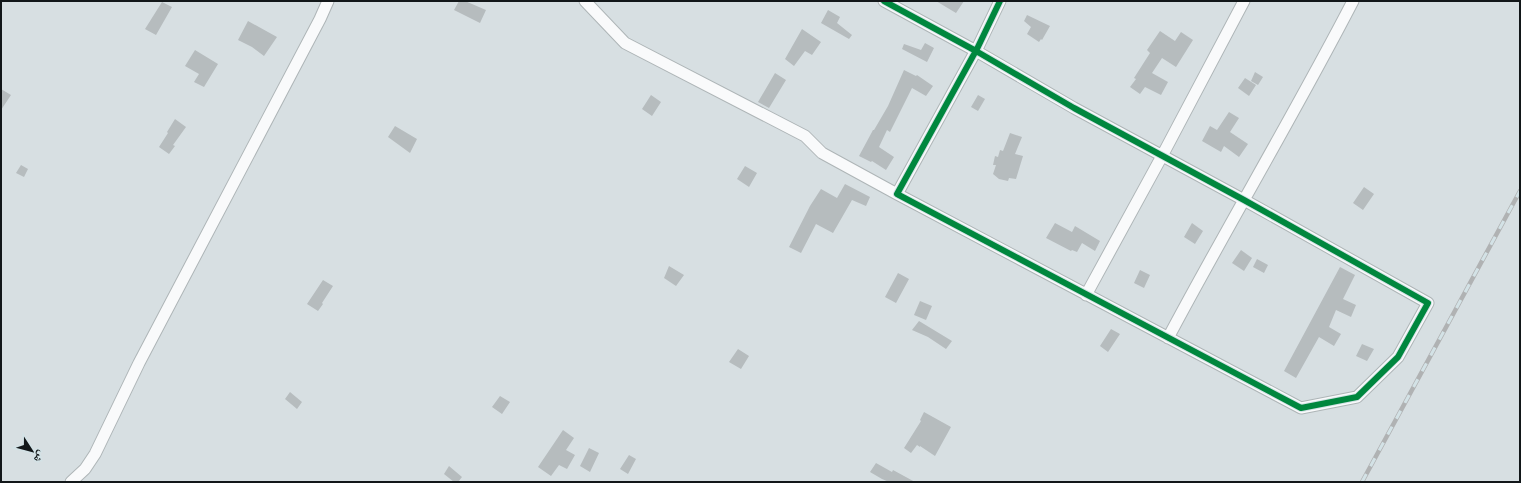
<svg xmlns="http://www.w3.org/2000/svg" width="1521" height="483" font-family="'Alegreya Sans','Noto Naskh Arabic',sans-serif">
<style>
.building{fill:#b6bcbe}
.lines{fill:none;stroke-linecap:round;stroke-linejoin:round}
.minor-casing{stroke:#aeb5b7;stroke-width:13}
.minor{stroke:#f9fafb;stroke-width:11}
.rail-casing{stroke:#b0b2b3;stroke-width:4.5}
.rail{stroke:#d3e2e6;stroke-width:3;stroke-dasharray:9;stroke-linecap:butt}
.cycleway-casing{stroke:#d3e2e6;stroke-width:8}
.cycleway{stroke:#00873e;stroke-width:6}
</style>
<rect width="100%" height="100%" fill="#d7dfe2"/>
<path class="building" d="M459 1H465L486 10 480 23 454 10Z
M936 1H964L956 13Z
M162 2 172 7 156 35 145 29Z
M828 10 840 17 837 23 852 35 849 39 821 23Z
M1027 15 1050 26 1042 40 1041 39 1039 42 1027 34 1031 27 1024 21Z
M248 21 277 37 264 56 252 47 238 40Z
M802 29 821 42 812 55 805 51 794 66 785 59Z
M1160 31 1175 41 1181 32 1193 40 1176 67 1162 58 1152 73 1168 82 1161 95 1145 87 1140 94 1130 87 1136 79 1134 78 1150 53 1147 50Z
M925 43 934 48 927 62 902 49 904 44 921 50Z
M195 50 218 64 204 87 194 82 199 74 185 66Z
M904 70 916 76 917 75 933 86 926 96 912 88 890 132 887 130 879 147 894 157 886 170 872 161 871 162 859 156 873 130H874L888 106Z
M1255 72 1263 77 1258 85 1251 81Z
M775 73 786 80 769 108 758 102Z
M1245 78 1256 85 1249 96 1238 88Z
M1 89 11 95 1 110Z
M651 95 661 102 652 116 642 109Z
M978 95 985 99 978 111 971 107Z
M1229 112 1239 118 1230 132 1248 144 1239 157 1224 146 1221 152 1202 141 1210 126 1217 130Z
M175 119 186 127 173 145 175 146 169 154 159 147 168 133 167 132Z
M395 126 417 139 410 153 388 137Z
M1010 133 1022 137 1015 154 1023 156 1016 179 1009 178 1008 181 999 179 993 174 996 165H993L995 156 998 157 1000 150 1003 151Z
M21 165 28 169 24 177 16 173Z
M745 166 757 173 749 187 737 179Z
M845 184 870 197 866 206 852 200 833 233 816 224 801 253 789 247 810 206 821 189 837 198Z
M1364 187 1374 194 1363 210 1353 203Z
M1055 223 1072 232 1075 226 1100 241 1095 251 1082 243 1077 252 1072 250 1071 251 1046 238Z
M1192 223 1203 231 1195 244 1184 237Z
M1241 250 1252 258 1244 271 1232 263Z
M1257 259 1268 265 1264 273 1253 267Z
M669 266 684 275 676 286 664 278Z
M1340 267 1355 275 1343 299 1356 305 1351 317 1336 310 1329 327 1341 334 1334 346 1319 337 1296 378 1284 371Z
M1140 270 1150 275 1144 288 1134 283Z
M898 273 909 279 896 303 885 297Z
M323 280 333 286 322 303 323 304 318 311 307 304Z
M920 301 932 306 926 320 914 315Z
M919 321 952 341 946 349 928 337 912 330Z
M1111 329 1120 334 1108 352 1100 346Z
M1362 344 1374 349 1367 361 1356 356Z
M738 349 749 356 741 369 729 362Z
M290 392 302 402 297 409 285 399Z
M500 396 510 402 502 414 492 407Z
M924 412 951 427 935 456 920 446V447L917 445 911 453 904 448 921 421 920 420Z
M563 430 574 438 566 450 575 455 567 469 559 465 551 476 538 467Z
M589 448 599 453 590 472 580 466Z
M629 455 636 459 628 474 620 469Z
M876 463 892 472 893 470 915 482H889L882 479 870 472Z
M449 466 462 477 458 482H454L444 474Z"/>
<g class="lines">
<defs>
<path id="minor" d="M585 1 625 43 805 136 822 153 897 194
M884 1 976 51 1074 108 1244 200 1428 303 1398 357 1357 397 1301 408 897 194 973 56 976 51 1000 1
M1086 295 1162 156 1244 1
M1168 338C1228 225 1294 115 1353 1
M71 482 85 469 95 454 139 363 320 19 328 1"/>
</defs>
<use href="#minor" class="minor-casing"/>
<use href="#minor" class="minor"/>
<defs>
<path id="rail" d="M1362 482 1520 191"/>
</defs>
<use href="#rail" class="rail-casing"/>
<use href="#rail" class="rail"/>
<defs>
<path id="cycleway" d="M884 1 976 51 1074 108 1244 200 1428 303 1398 357 1357 397 1301 408 897 194 973 56 976 51 1000 1"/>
</defs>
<use href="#cycleway" class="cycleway-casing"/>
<use href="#cycleway" class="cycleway"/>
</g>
<rect width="1521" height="483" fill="none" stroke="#121719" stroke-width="4"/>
<g transform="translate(32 451) rotate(126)" stroke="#d3e2e6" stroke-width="3" paint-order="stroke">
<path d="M0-3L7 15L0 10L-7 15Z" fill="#121719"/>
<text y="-6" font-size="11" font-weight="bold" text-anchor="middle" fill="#121719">ش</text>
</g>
</svg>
